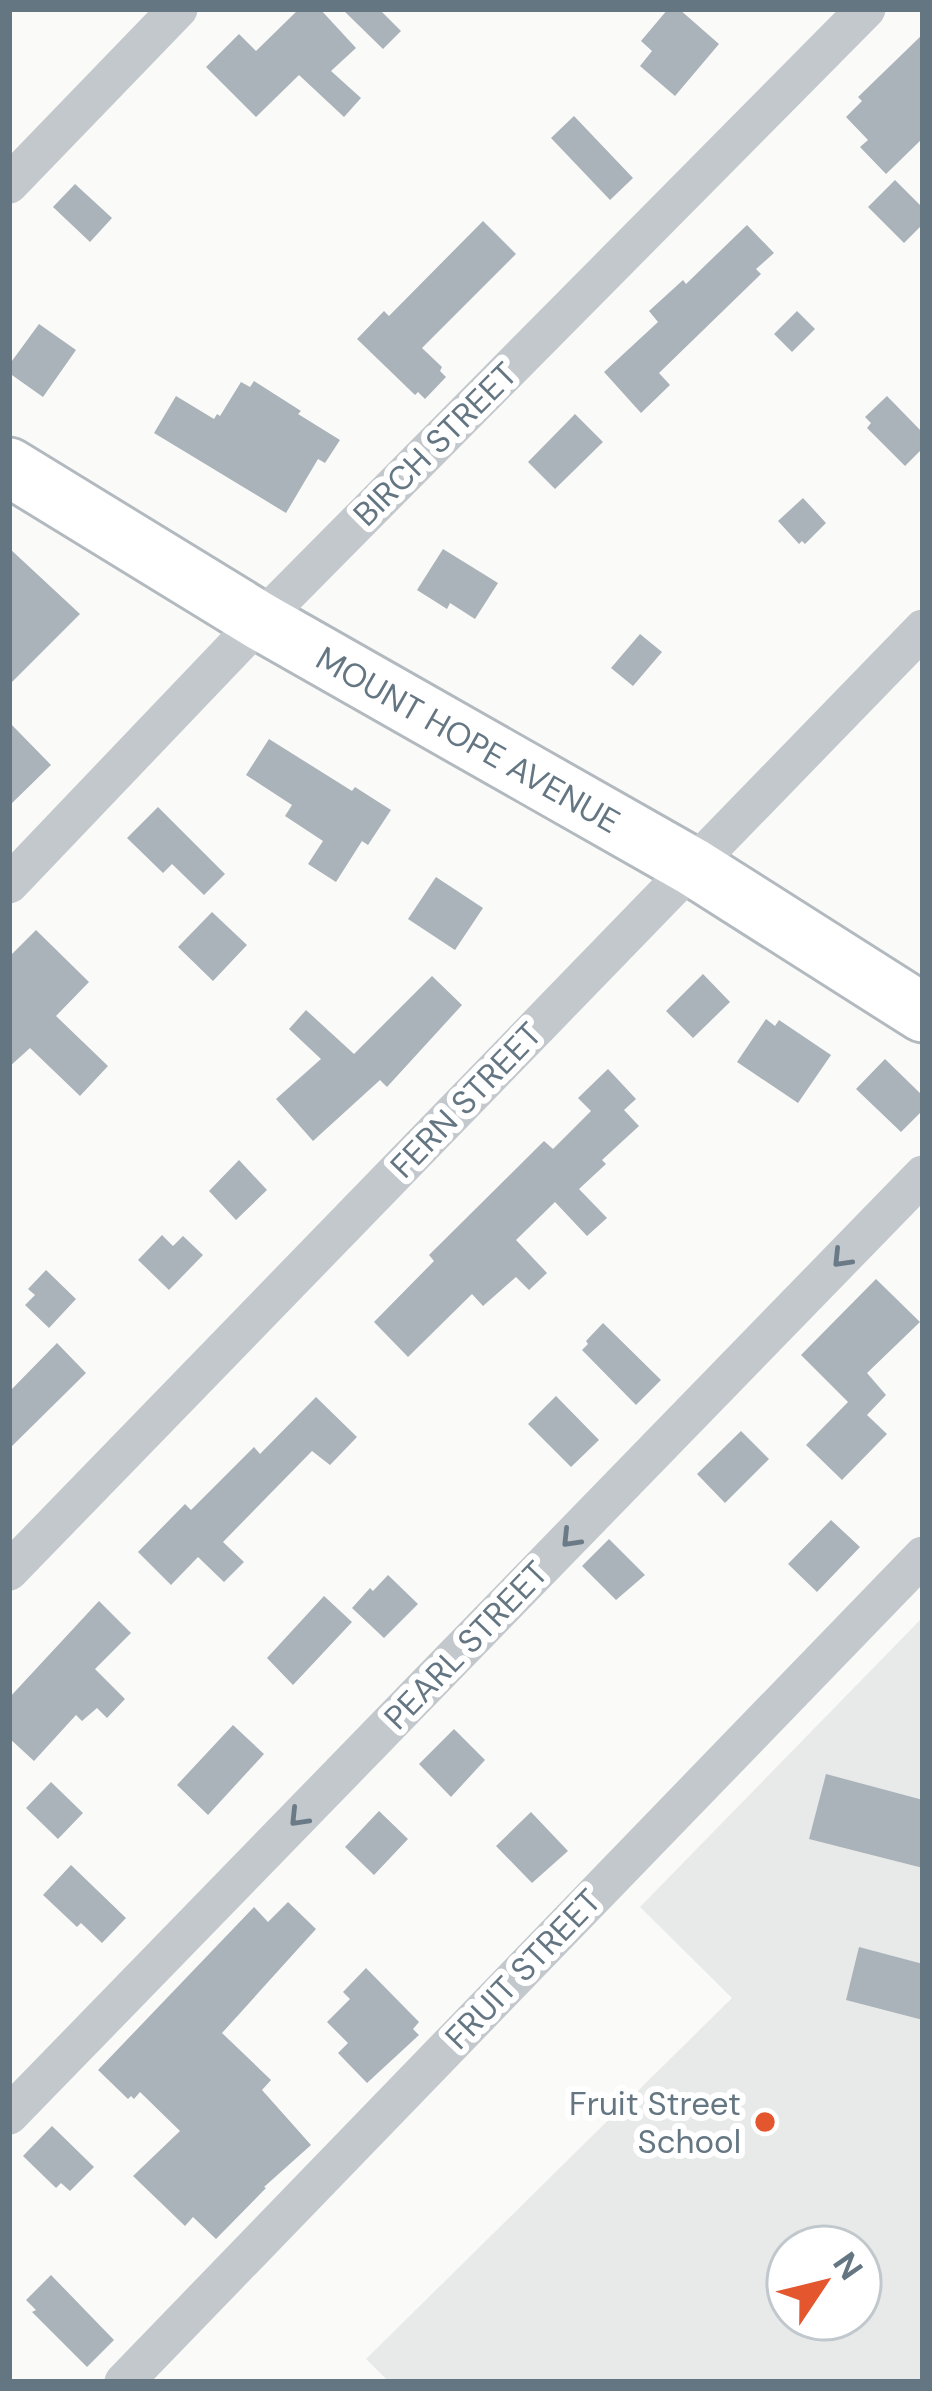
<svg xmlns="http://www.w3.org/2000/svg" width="932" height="2391" font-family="'DM Sans',sans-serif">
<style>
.built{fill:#e8e9e9;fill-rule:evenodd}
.building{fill:#aab3b9}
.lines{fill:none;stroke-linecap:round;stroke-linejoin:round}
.secondary-casing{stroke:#b3babf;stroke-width:63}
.street{stroke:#c3c8cc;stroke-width:39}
.secondary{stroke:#fff;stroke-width:57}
.oneway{stroke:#6a7a87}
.poi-dot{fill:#e4572e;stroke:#fff;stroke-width:4.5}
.labels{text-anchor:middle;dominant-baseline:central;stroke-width:12;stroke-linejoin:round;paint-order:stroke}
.street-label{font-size:33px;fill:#657683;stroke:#fff}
.poi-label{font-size:33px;fill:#657683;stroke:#fff;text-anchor:end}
</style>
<rect width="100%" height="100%" fill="#fafaf8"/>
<path class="built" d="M923 1617V2382H389L366 2359 732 1998 640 1907ZM788 2247H860V2319H788Z"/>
<path class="building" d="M299 9H320L356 48 331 71 361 98 344 117 299 75 256 117 206 67 239 34 256 51Z
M342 9H379L401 31 383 49Z
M668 9H679L719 44 675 96 640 66 652 51 641 41Z
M923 34V138L886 174 860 147 868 140 846 117 862 101 858 97Z
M574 116 633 178 610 200 551 138Z
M895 180 923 208V224L904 243 868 207Z
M75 184 112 218 90 242 53 207Z
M483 221 516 254 422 348 442 367 440 371 446 377 425 399 418 392 415 395 357 339 384 311 389 316Z
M747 225 774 253 756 269 761 274 659 373 670 385 641 413 604 372 658 322 649 311 683 280 686 284Z
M797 311 815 329 792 352 774 334Z
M39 324 76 350 43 397 9 373V365Z
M254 381 301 411 298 414 340 440 325 463 318 459 286 513 154 433 176 396 214 419 217 414 220 416 241 382 250 387Z
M887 396 923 433V448L905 466 867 428 871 423 865 417Z
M575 414 603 442 555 489 528 462Z
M803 498 826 523 805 544 802 541 799 544 778 521Z
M9 548 80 614 9 685Z
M443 549 498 583 475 619 450 603 447 609 417 590Z
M640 634 662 652 633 686 611 668Z
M9 722 51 765 9 806Z
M269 739 352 791 355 787 391 810 368 845 362 841 336 882 308 864 323 841 285 816 292 805 246 775Z
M158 807 225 874 204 895 172 864 163 873 127 838Z
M436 877 483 908 455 950 408 919Z
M212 912 247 945 213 981 178 947Z
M36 930 89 982 56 1016 108 1066 80 1096 30 1048 9 1067V957Z
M703 974 730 1002 693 1038 666 1011Z
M432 976 462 1005 387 1087 380 1080 313 1141 276 1099 321 1059 289 1029 306 1010 354 1054Z
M766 1019 775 1026 779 1020 831 1055 798 1103 737 1062Z
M885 1059 923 1096V1110L901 1132 856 1089Z
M608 1069 636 1099 624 1110 639 1126 602 1160 606 1164 579 1189 607 1218 587 1236 555 1202 516 1240 547 1273 529 1290 516 1277 483 1306 472 1294 408 1357 374 1322 434 1261 429 1255 544 1141 553 1149 591 1111 578 1098Z
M239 1160 267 1190 236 1220 209 1191Z
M162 1235 173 1246 183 1236 203 1255 169 1290 138 1260Z
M46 1270 76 1299 49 1328 25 1305 35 1295 28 1289Z
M876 1279 920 1322 867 1373 886 1395 867 1415 887 1434 842 1480 806 1445 848 1402 801 1355Z
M603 1323 661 1380 636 1405 582 1350 588 1344 586 1341Z
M57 1343 86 1373 9 1449V1392Z
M556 1396 599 1440 571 1467 528 1424Z
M316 1397 357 1437 330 1465 312 1451 223 1542 244 1562 224 1582 198 1557 171 1585 138 1552 185 1504 191 1510 254 1447 260 1454Z
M741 1431 769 1459 725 1503 697 1474Z
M831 1520 860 1547 817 1592 788 1564Z
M609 1539 645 1575 616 1600 582 1566Z
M388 1575 418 1604 384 1638 352 1608 370 1588 373 1591Z
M324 1596 352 1622 293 1685 267 1658Z
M99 1601 131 1633 95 1669 125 1699 107 1718 97 1708 82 1721 76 1715 34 1761 9 1738V1698Z
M233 1725 264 1754 208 1815 177 1785Z
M454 1729 485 1760 451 1797 419 1764Z
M826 1774 923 1800V1868L809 1839Z
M51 1782 83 1813 58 1839 26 1808Z
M379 1811 408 1839 374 1875 345 1847Z
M531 1812 568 1851 532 1883 496 1846Z
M71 1865 126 1918 102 1943 81 1923 77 1927 43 1895Z
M288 1902 316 1929 222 2033 271 2080 262 2090 311 2145 264 2187 266 2188 216 2239 193 2217 185 2226 133 2176 180 2131 140 2092 134 2099 131 2096 128 2099 98 2070 254 1907 268 1922Z
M859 1947 923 1964V2020L846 2000Z
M366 1968 419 2022 413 2029 419 2035 367 2083 338 2053 348 2043 327 2022 350 1999 343 1992Z
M52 2126 94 2167 70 2191 61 2183 56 2188 23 2156Z
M51 2275 114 2340 87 2367 32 2312 36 2310 26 2300Z"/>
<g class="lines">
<defs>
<g id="secondary">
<path id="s1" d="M9 467 260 621 693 867 923 1013"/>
</g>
</defs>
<use href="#secondary" class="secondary-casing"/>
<path class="street" d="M9 184 178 9
M9 884 260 621 866 9
M9 1571 923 629
M9 2115 923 1175
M124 2382 923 1556"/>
<use href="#secondary" class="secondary"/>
</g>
<defs><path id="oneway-chevron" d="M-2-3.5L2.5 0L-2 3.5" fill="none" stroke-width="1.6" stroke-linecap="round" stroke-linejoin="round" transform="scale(3)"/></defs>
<g class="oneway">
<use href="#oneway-chevron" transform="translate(841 1259) rotate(134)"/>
<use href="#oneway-chevron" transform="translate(570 1539) rotate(134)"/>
<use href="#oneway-chevron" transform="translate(298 1818) rotate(134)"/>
</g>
<circle class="poi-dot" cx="765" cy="2122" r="12"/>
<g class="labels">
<g class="street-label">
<text transform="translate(435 444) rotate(-45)">BIRCH STREET</text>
<text stroke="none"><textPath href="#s1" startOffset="534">MOUNT HOPE AVENUE</textPath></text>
<text transform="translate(466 1100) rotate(-46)">FERN STREET</text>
<text transform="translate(466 1645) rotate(-46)">PEARL STREET</text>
<text transform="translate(523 1969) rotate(-46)">FRUIT STREET</text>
</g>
<g class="poi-label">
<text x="741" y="2103">Fruit Street<tspan x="741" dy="38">School</tspan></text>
</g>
</g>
<rect width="932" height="2391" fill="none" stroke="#657683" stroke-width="24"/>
<g transform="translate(824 2283) rotate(55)"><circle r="57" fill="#ffffff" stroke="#c1c8cd" stroke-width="3"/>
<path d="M0-9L21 45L0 30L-21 45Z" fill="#e4572e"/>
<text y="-18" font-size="33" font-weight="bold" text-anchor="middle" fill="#657683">N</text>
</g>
</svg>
